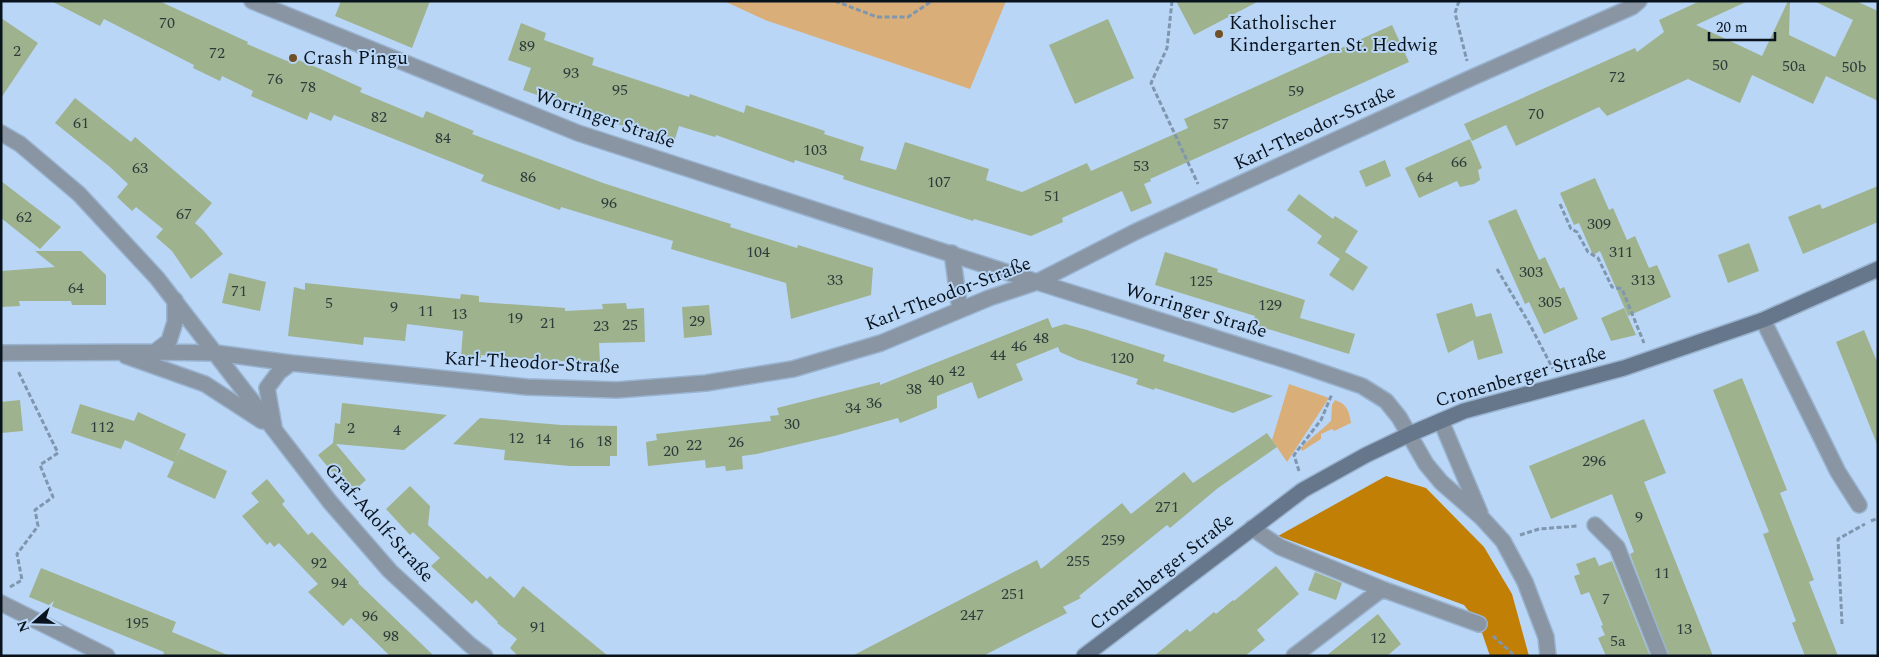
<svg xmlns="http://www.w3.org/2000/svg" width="1879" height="657" font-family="Spectral,serif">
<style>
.green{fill:#d9ae78}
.forest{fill:#c27f05}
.building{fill:#9eb28e}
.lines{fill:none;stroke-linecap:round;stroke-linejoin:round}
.minor-casing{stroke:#99b3cf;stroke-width:18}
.secondary-casing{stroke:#99b3cf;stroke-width:18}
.path{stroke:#7f96af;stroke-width:3;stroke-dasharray:5 2.5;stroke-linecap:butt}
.minor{stroke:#8995a3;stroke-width:15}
.secondary{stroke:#66778b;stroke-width:15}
.poi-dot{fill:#705026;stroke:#b9d6f6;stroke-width:2}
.labels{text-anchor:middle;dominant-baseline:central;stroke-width:4;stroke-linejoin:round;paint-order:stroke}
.number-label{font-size:16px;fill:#2e3b3a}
.poi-label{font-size:19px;fill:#09131e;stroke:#b9d6f6;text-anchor:start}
.street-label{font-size:19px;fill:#09131e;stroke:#b9d6f6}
</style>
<rect width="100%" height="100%" fill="#b9d6f6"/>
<path class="green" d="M724 1H1006L970 89 765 20Z
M1289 384 1329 398 1287 462 1272 440Z
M1335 400C1347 404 1349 411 1351 423L1334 431 1332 429 1321 434V439L1302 451 1301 448C1310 438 1321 431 1331 421L1332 405Z"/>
<path class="forest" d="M1386 476 1426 488 1484 547 1512 594 1529 656H1490L1479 624 1464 605 1278 536Z"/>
<path class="building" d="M51 1H159L248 42 247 44 287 61 293 58 316 67 362 88 360 92 423 118 426 111 474 131 472 134 603 183 721 221 731 224 730 227 797 248 798 245 873 268 871 295 791 319 786 283 671 249 673 241 561 207 560 210 481 181 484 175 334 115 331 121 310 112 307 120 251 96 253 91 222 76 220 81 193 68 194 65 104 19 100 26Z
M341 1H430L412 48 335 16Z
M1176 1H1259L1194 35Z
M1700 1H1748L1696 25 1762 56 1788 1H1790L1789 35 1835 57 1853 20 1814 1H1856L1878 11V101L1826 76 1813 104 1752 75 1740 103 1688 79 1607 116 1599 107 1516 146 1506 125 1472 141 1464 124 1635 48 1637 52 1664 32 1659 20Z
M1 18 38 43 1 98Z
M1108 19 1134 78 1075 104 1049 45Z
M521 23 546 33 544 40 594 58 592 65 689 97 690 94 744 113 746 105 825 131 824 134 864 147 860 160 896 170 905 142 989 169 986 180 1022 192 1087 163 1091 171 1188 128 1184 119 1392 25 1409 62 1150 179 1151 181 1144 184 1152 203 1131 212 1122 191 1062 218 1063 222 1031 236 974 219 973 221 855 183 843 179 844 176 826 170 795 160 794 163 716 135 715 137 679 126 675 139 653 132 651 136 523 90 531 68 508 60Z
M75 98 131 142 135 137 212 203 195 223 203 230 223 254 191 279 172 251 156 237 163 229 136 207 132 211 117 197 128 184 110 167 55 123Z
M1470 139 1482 168 1478 170 1480 180 1474 184 1460 187 1457 181 1419 198 1405 168Z
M1385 160 1391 176 1366 187 1359 171Z
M1595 178 1609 210 1613 208 1627 240 1635 236 1649 268 1657 265 1671 297 1628 316 1600 251 1593 255 1579 223 1574 225 1560 193Z
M1 181 61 227 40 249 1 218Z
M1878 186V222L1803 254 1788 217 1820 204 1822 209Z
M1299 194 1333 219 1335 216 1358 231 1345 252 1368 267 1353 291 1329 275 1340 259 1317 243 1322 236 1287 210Z
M1516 209 1539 260 1545 257 1560 289 1564 287 1578 319 1544 334 1529 302 1525 304 1488 221Z
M1749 243 1759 271 1728 283 1718 255Z
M35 251H81L106 275V305H72L71 301H19L20 306 1 307V271L55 267Z
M1165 252 1218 269 1217 272 1305 300 1300 318 1355 334 1349 354 1252 324 1255 316 1155 285Z
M229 273 266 282 260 311 222 303Z
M305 283 460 299 461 294 479 296V302L565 308V311L603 309 602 304 626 303 627 309 644 308 645 342 599 343 600 362 588 363 481 355V358L461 356 463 331 407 324 405 341 364 337 363 345 288 336 294 287 305 290Z
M1472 303 1476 317 1491 313 1503 353 1478 360 1473 340 1448 353 1436 314Z
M709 305 712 335 684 338 682 307Z
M1624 308 1636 335 1611 341 1601 318Z
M1048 318 1052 328 1065 324 1087 330 1165 355 1163 361 1273 396 1233 413 1155 388 1154 390 1136 384 1138 379 1078 360 1060 352 1058 347 1016 364 1023 380 978 399 972 382 937 396V408L900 423 898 418 838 435 757 454 742 456 743 469 726 471 725 466 706 468 705 460 648 466 646 442 657 440 656 434 771 421 770 416 779 415 777 408 880 382V385Z
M1864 330 1878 364 1877 444 1836 342Z
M1742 378 1787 490 1780 493 1814 580 1809 582 1838 656H1805L1792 623 1796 621 1763 534 1769 532 1713 390Z
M20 400 23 431 1 433V402Z
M342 403 431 413 447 415 404 450 336 444 366 480 350 494 318 455 333 443 335 423 340 424Z
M80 404 134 421 138 412 186 434 174 462 125 440 121 449 71 433Z
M480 418 561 425 617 426V456H610V466H570L504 460 505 450 453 444Z
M1644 419 1666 473 1644 482 1713 656H1669L1630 554 1634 552 1612 494 1551 519 1529 466Z
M1267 433 1277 447 1218 488 1170 528 1167 525 1079 596 1081 598 1063 607 1067 613 983 656H852L1037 560 1041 569 1122 503 1131 514 1184 472 1193 483Z
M180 449 227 471 215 499 167 477Z
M267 479 285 501 282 504 308 535 312 532 359 582 358 583 434 656H390L351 618 343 626 308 592 318 584 279 543 274 547 270 542 267 545 242 516 259 502 251 493Z
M410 486 430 506 428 525 487 579 490 576 514 598 523 586 608 656H518L510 648 517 639 497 623 498 622 476 600 472 604 431 566 440 558 413 532 410 535 386 509Z
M1595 557 1599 566 1612 561 1650 656H1606L1598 638 1605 635 1601 626 1603 625 1589 592 1581 595 1574 576 1580 574 1576 564Z
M1276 566 1299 594 1257 630 1265 640 1245 656H1154L1187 629 1190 632 1214 612 1216 614 1233 600 1234 601Z
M41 568 176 622 172 632 230 656H163L164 652 29 597Z
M1315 572 1342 583 1336 600 1308 590Z
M1378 614 1401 644 1387 656H1326Z"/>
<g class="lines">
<defs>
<path id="minor" d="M252 1 578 133 1037 282 1295 363 1362 386 1386 401 1399 417 1426 464 1441 482 1481 517 1503 541 1525 582 1546 637 1548 656
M1 133 20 144 79 194 157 278 330 502 390 571 470 645 485 656
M952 253 960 310
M1763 320 1838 472 1859 505
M155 352 169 341 175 322V300
M1 353 155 352 216 353 291 363 527 387 617 390 706 383 793 369 881 343 989 298 1037 282 1135 232 1471 78 1632 7 1639 1
M126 356 205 384 262 421
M1441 421 1480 513
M274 427 267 388 279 372 291 363
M1595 525 1617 547 1660 656
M1252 528 1280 547 1382 589 1479 624
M1 603 107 656
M1294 656 1382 589"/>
<path id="secondary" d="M1084 656 1303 490 1366 455 1410 434 1464 411 1624 368 1763 320 1878 269"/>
</defs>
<use href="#minor" class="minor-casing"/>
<use href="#secondary" class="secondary-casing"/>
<path class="path" d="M835 1 877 17H908L932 1
M1172 1 1167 48 1151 83 1198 184
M1459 1 1455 13 1467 61
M1560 204 1571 229 1577 232 1588 252 1598 258 1612 287 1622 289 1644 343
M1497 269 1529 323 1553 369
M1299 471 1294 455 1321 420 1332 394
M1871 521 1878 518
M1520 535 1539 529 1577 526
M10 587 22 580 17 554 38 526 35 510 53 497 40 465 58 453 18 371
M1842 624 1838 539 1865 524
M1493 636 1515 656"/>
<use href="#minor" class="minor"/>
<use href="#secondary" class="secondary"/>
</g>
<g class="poi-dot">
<circle cx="1219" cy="34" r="5"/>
<circle cx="293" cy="58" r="5"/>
</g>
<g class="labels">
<g class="number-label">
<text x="167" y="23">70</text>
<text x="527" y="46">89</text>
<text x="17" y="51">2</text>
<text x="217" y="53">72</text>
<text x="1720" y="65">50</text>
<text x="1794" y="66">50a</text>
<text x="1854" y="67">50b</text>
<text x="571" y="73">93</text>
<text x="1617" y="77">72</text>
<text x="275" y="79">76</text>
<text x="308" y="87">78</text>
<text x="620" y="90">95</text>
<text x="1296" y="91">59</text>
<text x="1536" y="114">70</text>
<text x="379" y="117">82</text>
<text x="81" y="123">61</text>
<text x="1221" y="124">57</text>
<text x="443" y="138">84</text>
<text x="815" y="150">103</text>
<text x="1459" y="162">66</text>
<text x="1141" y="166">53</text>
<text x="140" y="168">63</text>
<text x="528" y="177">86</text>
<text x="1425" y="177">64</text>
<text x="939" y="182">107</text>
<text x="1052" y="196">51</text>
<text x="609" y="203">96</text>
<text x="184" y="214">67</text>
<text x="24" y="217">62</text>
<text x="1599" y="224">309</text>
<text x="758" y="252">104</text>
<text x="1621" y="252">311</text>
<text x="1531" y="272">303</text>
<text x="835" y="280">33</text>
<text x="1643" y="280">313</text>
<text x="1201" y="281">125</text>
<text x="76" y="288">64</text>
<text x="239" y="291">71</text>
<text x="1550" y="302">305</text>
<text x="329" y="303">5</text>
<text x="1270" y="305">129</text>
<text x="394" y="307">9</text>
<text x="426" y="311">11</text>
<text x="459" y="314">13</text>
<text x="515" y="318">19</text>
<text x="697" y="321">29</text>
<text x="548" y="323">21</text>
<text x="630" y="325">25</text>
<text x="601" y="326">23</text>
<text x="1041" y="338">48</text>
<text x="1019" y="346">46</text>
<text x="998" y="355">44</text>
<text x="1122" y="358">120</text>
<text x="957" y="371">42</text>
<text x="936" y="380">40</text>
<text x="914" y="389">38</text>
<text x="874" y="403">36</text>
<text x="853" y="408">34</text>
<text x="792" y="424">30</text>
<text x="102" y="427">112</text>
<text x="351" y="428">2</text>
<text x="397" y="430">4</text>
<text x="516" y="438">12</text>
<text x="543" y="439">14</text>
<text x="604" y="441">18</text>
<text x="736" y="442">26</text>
<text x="576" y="443">16</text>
<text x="694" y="445">22</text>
<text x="671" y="451">20</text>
<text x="1594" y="461">296</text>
<text x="1167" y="507">271</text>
<text x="1639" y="517">9</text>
<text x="1113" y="540">259</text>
<text x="1078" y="561">255</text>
<text x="319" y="563">92</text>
<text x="1662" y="573">11</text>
<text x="339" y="583">94</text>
<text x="1013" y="594">251</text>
<text x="1606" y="599">7</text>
<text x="972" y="615">247</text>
<text x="370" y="616">96</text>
<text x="137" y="623">195</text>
<text x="538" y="627">91</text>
<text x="1684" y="629">13</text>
<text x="391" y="636">98</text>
<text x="1378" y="638">12</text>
<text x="1618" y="641">5a</text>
</g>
<g class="poi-label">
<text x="1229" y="23">Katholischer<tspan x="1229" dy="22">Kindergarten St. Hedwig</tspan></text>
<text x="303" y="58">Crash Pingu</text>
</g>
<g class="street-label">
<text transform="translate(605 119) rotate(19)">Worringer Straße</text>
<text transform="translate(1315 128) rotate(-25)">Karl-Theodor-Straße</text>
<text transform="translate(948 294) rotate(-21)">Karl-Theodor-Straße</text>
<text transform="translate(1196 311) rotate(17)">Worringer Straße</text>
<text transform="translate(532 363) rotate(3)">Karl-Theodor-Straße</text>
<text transform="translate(1521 377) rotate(-16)">Cronenberger Straße</text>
<text transform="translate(379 523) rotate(48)">Graf-Adolf-Straße</text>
<text transform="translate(1162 572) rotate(-38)">Cronenberger Straße</text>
</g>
</g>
<rect width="1879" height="657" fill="none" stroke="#09131e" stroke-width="5"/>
<g transform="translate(35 622) rotate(250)" stroke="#b9d6f6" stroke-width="4" paint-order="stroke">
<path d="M0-4L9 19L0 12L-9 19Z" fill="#09131e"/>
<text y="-8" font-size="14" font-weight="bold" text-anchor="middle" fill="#09131e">N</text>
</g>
<path d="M1709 32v8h66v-8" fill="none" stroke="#09131e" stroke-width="2.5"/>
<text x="1716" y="32" font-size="15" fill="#09131e" stroke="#b9d6f6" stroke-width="4" paint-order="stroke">20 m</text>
</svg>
